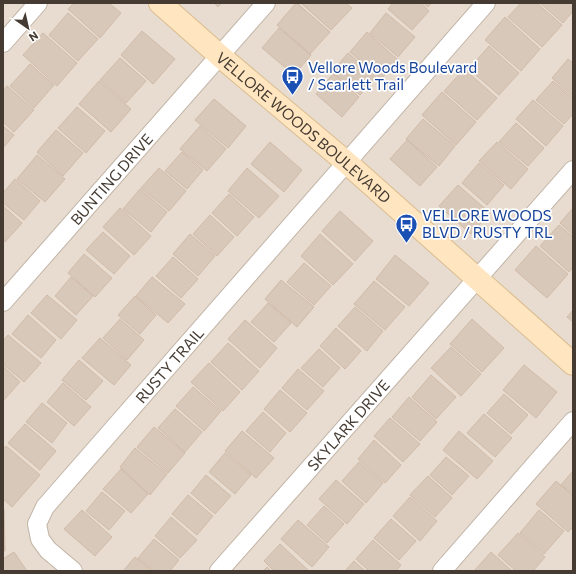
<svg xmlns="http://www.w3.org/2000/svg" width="576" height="574" font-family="Commissioner,sans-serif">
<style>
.residential{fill:#e7dccf}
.building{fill:#d8c8b9;stroke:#d1bba9}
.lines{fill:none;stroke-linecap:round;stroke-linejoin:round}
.street-casing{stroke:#c2b4a7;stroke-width:20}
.secondary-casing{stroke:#dabc8f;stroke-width:24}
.street{stroke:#fff;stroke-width:18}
.secondary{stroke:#ffe6c0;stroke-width:22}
.labels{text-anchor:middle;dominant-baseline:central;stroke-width:3.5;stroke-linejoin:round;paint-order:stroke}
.transit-label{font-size:15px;fill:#164399;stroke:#fff;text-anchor:start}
.street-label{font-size:15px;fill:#453b32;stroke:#fff}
</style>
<rect width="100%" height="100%" fill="#f3ebe2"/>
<path class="residential" d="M3 3H573V571H3Z"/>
<path class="building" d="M74 3H109L121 13 100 38 68 9Z
M214 3H222L218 7Z
M296 3H297L330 32 310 54 277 25Z
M301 3H346L352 8 331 30Z
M393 3H421L429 11 412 30 388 9Z
M423 3H432L428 7Z
M521 3H537L562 25 542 47 508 17Z
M540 3H573V11L563 23Z
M68 13 98 39 78 61 49 35Z
M386 13 415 37 398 57 370 33Z
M505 17 540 49 521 71 485 40Z
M279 28 311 55 294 75 262 48Z
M142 31 175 59 153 84 121 55Z
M367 32 398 60 381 79 350 52Z
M43 33 77 63 57 86 23 55Z
M489 46 519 73 499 95 469 69Z
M348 53 376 77 360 95 332 72Z
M120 58 146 81 126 103 100 80Z
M568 59 573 63V96L552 78Z
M30 64 54 85 34 108 10 86Z
M464 69 497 98 477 120 444 91Z
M333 74 359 97 342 117 316 94Z
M99 81 131 109 111 132 79 104Z
M553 81 573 98V114L564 124 536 100Z
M7 86 34 110 14 132 3 122V91Z
M442 92 476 122 456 145 422 115Z
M214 99 246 126 228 148 195 120Z
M533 100 563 126 546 146 516 119Z
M77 107 105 131 86 153 58 128Z
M423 119 455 146 439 166 406 139Z
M516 123 544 148 528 166 499 142Z
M3 126 14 135 3 148Z
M200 126 226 149 207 171 180 149Z
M56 130 83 153 63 176 37 152Z
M407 140 437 167 420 186 390 159Z
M270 142 302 170 284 192 251 164Z
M497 142 528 169 511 189 479 161Z
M182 152 203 170 187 189 165 171Z
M37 155 65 179 45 202 17 179Z
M479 163 504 185 487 205 462 183Z
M159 168 186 191 169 211 141 188Z
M247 168 279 196 259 218 228 191Z
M15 179 40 201 24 220 3 203V193Z
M458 185 490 213 471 234 439 206Z
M140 189 167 212 151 232 123 209Z
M229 194 254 217 237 236 212 213Z
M3 206 22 223 5 242 3 240Z
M120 208 151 236 134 255 103 227Z
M573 208V235L560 223Z
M340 211 373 241 355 261 322 231Z
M210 215 234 237 217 256 193 234Z
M559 225 573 237V268L569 272 540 246Z
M103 232 130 256 114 274 86 250Z
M190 234 215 256 198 276 173 254Z
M320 234 353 264 333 285 301 256Z
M536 246 568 274 547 298 515 270Z
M84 254 112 278 95 297 68 273Z
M395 255 429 283 409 306 376 279Z
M173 257 198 279 181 298 156 276Z
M304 263 331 286 314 305 287 282Z
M71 277 93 296 76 315 55 296Z
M152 277 185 304 168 323 136 296Z
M281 280 314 307 297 327 265 299Z
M374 281 405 307 385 330 354 304Z
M47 295 77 320 61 339 31 313Z
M135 296 156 315 140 334 118 315Z
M268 303 291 323 274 342 251 322Z
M355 307 383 331 367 351 338 326Z
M573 310V322L567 317Z
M28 315 56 340 41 358 12 334Z
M120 319 144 340 127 360 103 338Z
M472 319 504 348 482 372 450 344Z
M245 320 277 348 260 368 228 339Z
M336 328 361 351 345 369 320 346Z
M8 335 41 363 24 382 3 364V341Z
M100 338 131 365 114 385 82 358Z
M228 343 259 371 242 390 211 362Z
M451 347 481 374 461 396 431 368Z
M319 349 340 368 323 387 301 368Z
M79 360 103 381 86 400 62 380Z
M209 363 240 392 223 411 191 382Z
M524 365 557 392 536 418 503 390Z
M3 366 20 382 3 401Z
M298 369 324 391 307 410 282 388Z
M431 375 456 397 436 419 412 397Z
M63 383 91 407 74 426 47 402Z
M193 387 221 411 204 431 176 406Z
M280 390 307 413 290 432 264 409Z
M504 394 528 415 511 434 487 413Z
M409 397 437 422 420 441 392 417Z
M42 403 67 423 52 443 26 422Z
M175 409 202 432 185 452 158 428Z
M263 412 286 433 270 452 246 431Z
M484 414 512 438 495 457 467 433Z
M390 418 420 444 403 462 374 436Z
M25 424 56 451 40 470 8 443Z
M154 427 185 453 168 473 137 447Z
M242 431 274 458 256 478 225 451Z
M459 431 493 461 477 479 443 450Z
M374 440 401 465 385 483 358 459Z
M6 446 40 475 12 507 3 499V449Z
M135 448 167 474 150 495 120 467Z
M225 453 251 475 235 494 209 472Z
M446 457 469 476 452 495 430 475Z
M359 462 383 483 366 503 342 481Z
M121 469 148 494 131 513 103 489Z
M573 471V494L561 485Z
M206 475 231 496 215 514 191 493Z
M428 476 452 498 435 517 410 495Z
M336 480 364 504 347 524 319 499Z
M556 481 573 496V527L568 532 536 504Z
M102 492 125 511 109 530 86 511Z
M188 495 213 516 197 535 172 514Z
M410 497 437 521 420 541 393 516Z
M324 506 344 524 327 543 307 525Z
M3 509H4L5 551H3Z
M82 510 112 537 95 556 64 529Z
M539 510 564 531 544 554 520 533Z
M171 517 197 540 180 558 155 536Z
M391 519 416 541 399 560 374 538Z
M298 520 329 547 312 567 281 539Z
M518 533 545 557 533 571H516L498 555Z
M154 539 179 560 170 571H154L138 558Z
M373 540 401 565 396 571H369L356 559Z
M280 544 309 571H274L264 561Z
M14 552 27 571H3V559Z
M491 552 512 571H474Z
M135 557 152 571H123Z
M354 561 365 571H345Z
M267 567 271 571H263Z"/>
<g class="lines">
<defs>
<g id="street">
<path d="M3 43 38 3"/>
<path id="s1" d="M3 302 266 3"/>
<path id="s2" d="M73 571 48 550 40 539 37 524 45 507 486 3"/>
<path id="s3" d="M219 571 573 170"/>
<path d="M442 571 573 421"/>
</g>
<g id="secondary">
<path id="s4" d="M160 3 220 56 346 162 573 364"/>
</g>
</defs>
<use href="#street" class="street-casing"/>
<use href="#secondary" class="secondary-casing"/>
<use href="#street" class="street"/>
<use href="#secondary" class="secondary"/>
</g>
<defs>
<symbol id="bus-pin" viewBox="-11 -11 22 30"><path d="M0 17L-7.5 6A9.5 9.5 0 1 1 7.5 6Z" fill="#1a4fb4" stroke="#fff"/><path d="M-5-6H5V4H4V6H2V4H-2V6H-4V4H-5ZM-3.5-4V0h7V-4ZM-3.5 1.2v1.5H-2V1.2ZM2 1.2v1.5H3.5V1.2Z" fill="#fff"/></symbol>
</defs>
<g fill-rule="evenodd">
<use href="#bus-pin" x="280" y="64" width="25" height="34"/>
<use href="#bus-pin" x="394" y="212" width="25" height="34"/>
</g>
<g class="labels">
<g class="transit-label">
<text x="308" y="67">Vellore Woods Boulevard<tspan x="308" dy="17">/ Scarlett Trail</tspan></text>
<text x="422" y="215">VELLORE WOODS<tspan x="422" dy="17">BLVD / RUSTY TRL</tspan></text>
</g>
<g class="street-label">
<text stroke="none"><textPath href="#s4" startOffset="190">VELLORE WOODS BOULEVARD</textPath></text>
<text stroke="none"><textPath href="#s1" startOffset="164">BUNTING DRIVE</textPath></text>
<text stroke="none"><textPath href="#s2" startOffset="269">RUSTY TRAIL</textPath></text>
<text stroke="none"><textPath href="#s3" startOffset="195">SKYLARK DRIVE</textPath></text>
</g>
</g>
<rect width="576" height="574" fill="none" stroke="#453b32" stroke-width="8"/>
<g transform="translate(28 28) rotate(146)" stroke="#ffffff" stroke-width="3" paint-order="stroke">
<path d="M0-3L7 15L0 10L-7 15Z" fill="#453b32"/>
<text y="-6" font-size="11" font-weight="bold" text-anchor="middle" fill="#453b32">N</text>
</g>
</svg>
